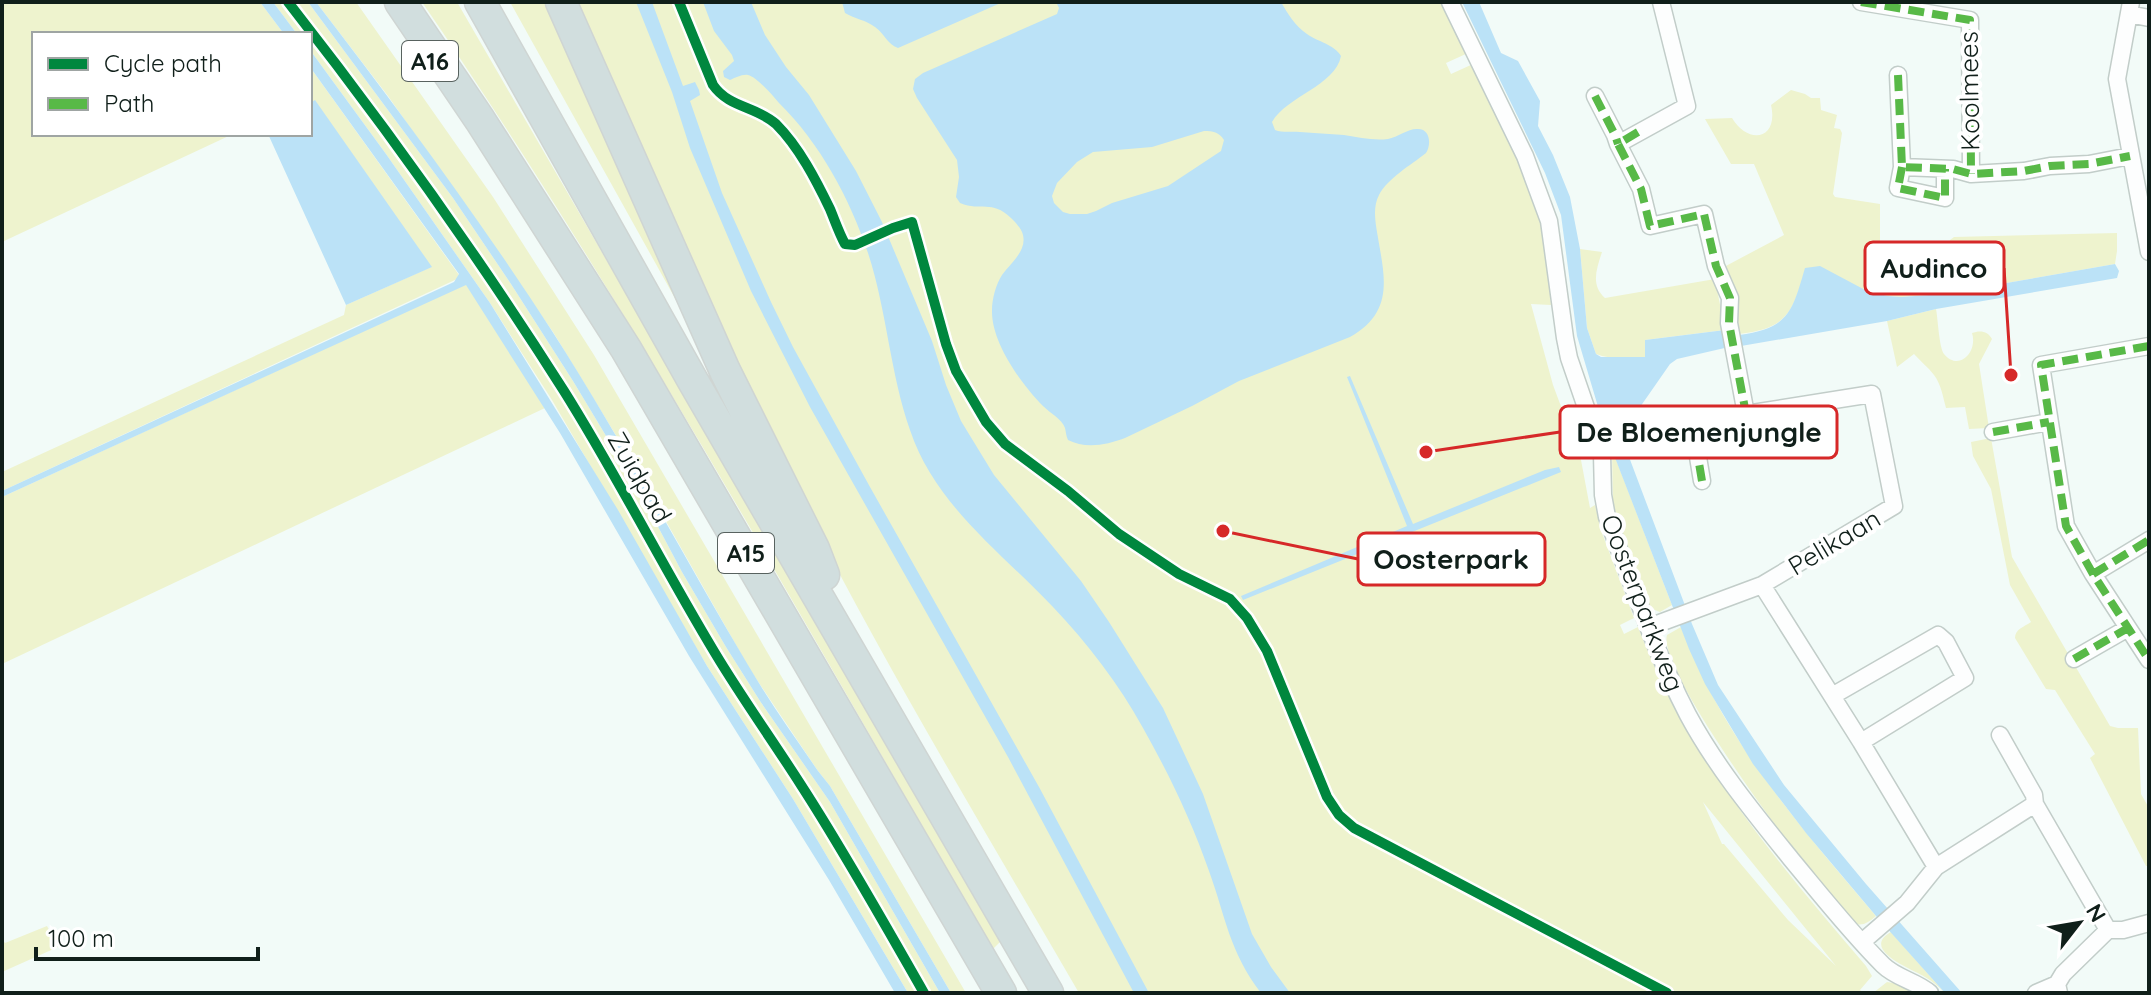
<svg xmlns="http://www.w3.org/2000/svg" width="2151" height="995" font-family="Quicksand,sans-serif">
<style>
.green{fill:#eef3ce;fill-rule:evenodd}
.water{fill:#bbe2f7;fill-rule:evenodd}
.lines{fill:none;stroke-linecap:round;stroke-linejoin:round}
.street-casing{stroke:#c2cdc9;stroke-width:19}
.highway-casing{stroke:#cfd5d3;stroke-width:33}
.street{stroke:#fdfefe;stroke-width:16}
.highway{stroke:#d1dede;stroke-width:30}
.quiet{stroke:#58b947;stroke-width:8;stroke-dasharray:16 8;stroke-linecap:butt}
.cycleway-casing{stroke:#fff;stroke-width:15}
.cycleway{stroke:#00873e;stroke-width:10}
.labels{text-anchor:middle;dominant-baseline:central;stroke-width:8;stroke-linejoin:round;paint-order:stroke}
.shield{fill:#fff;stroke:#58625f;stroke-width:2}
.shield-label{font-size:24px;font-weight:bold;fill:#101f1a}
.street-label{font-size:26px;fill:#101f1a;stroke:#fff}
.leader{fill:none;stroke:#d62828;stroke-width:3}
.callout-dot{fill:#d62828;stroke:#fff;stroke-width:3}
.callout{fill:#fff;stroke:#d62828;stroke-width:3}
.callout-label{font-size:28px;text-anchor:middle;font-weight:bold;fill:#101f1a}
</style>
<rect width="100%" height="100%" fill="#f2fbf8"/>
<path class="green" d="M2 2H260L284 34H34V134H233L2 242Z
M273 2H284L309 34H297Z
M293 2H308L453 198 511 284 573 381 638 489 682 572 726 647 760 701 830 802 940 993H928L861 876 802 779 753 708 701 624 613 464 547 358 490 270 392 132Z
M316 2H356L493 197 594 355 966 993H951L830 786 818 771 749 668 637 470 553 332 388 96Z
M422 2H457L1001 941 993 949C808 630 630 306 422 2Z
M510 2H552L745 424Z
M578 2H1442L1468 53 1446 63 1451 74 1473 64 1524 168 1538 206 1547 250 1551 305 1531 304 1553 385 1581 460 1590 508 1595 505 1602 533 1634 618 1620 625 1624 634 1638 627C1687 756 1778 863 1866 966L1872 976 1860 990 1863 993H1079C978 819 873 646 784 466 709 314 645 157 578 2ZM1703 802 1836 966 1788 920 1724 844H1722Z
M310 35C414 169 512 308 598 453 631 509 661 566 693 622 725 678 762 731 797 785 841 853 881 923 921 993H908L793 799 707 666 552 400 490 303 386 154 310 50Z
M310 67 459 275 457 279 2 491V472L344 315 346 305 431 267 315 101 310 103Z
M1791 90 1805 94 1811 98H1820L1821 110 1837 115 1834 128 1840 129 1842 133 1833 194 1835 197 1880 204V249L1938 259 1934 269 1946 271 1950 240 1954 237 2117 233V251L2115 264 1943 294 1901 297 1888 296 1867 291 1806 268C1792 312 1789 328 1739 334 1735 313 1737 286 1724 267L1784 235 1754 164H1731L1705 119 1732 118C1748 145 1779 140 1771 105Z
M1580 249 1602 252C1597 268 1590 285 1605 298L1715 279 1725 330 1645 340 1646 357C1629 358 1611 360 1596 354L1587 328Z
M466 284 545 408 2 664V497Z
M1936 309C1938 319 1939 347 1944 354 1959 372 1978 352 1972 333 1980 330 1988 331 1992 339L1979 364 1989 428 1969 429 1965 407 1946 408C1943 397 1941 384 1934 375 1928 367 1920 361 1914 354L1897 367 1887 321Z
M1991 438 2012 557 2110 726 2118 728H2138L2141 794 2149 808V866H2146L2090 758 2095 754 2055 690 2046 689 2015 638C2015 629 2024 627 2031 622L2010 585 1991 489 1973 456 1971 442Z
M1612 449 1672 605 1660 612 1652 609 1646 599 1613 511Z
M1681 627C1722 737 1800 827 1876 916 1869 922 1864 926 1855 924 1838 904 1820 884 1804 863 1779 832 1657 667 1667 635Z
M47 926 58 947 2 972V939L5 943Z
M1891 932 1945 993C1939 987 1932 981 1925 977 1914 970 1859 950 1891 932Z
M1887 982 1899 984 1914 993H1873Z"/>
<path class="water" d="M260 2H273L297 34H284Z
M308 2H316C398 109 479 218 552 331 622 440 682 554 748 665 769 701 794 736 818 771L830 786 951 993H940L830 802 760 701 726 647 682 572 638 489 573 381 511 284 453 198Z
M636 2H652L683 86 695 82 699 90 700 95 690 101 722 193 771 302 793 347 870 487 1039 787 1149 993H1134L1008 757 810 407 751 291 690 148 672 92Z
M703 2H751L765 35 786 67 809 95 856 171 882 222 932 341 946 385 961 421 994 475 1081 581 1109 622 1163 708 1203 794 1252 934 1271 967 1290 993H1261C1229 951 1226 918 1209 871 1192 822 1169 774 1143 728 1119 684 1088 644 1053 607 1001 552 935 505 910 430 890 373 887 311 868 253 850 199 820 143 779 103 773 96 757 77 748 75 742 74 735 78 730 80L724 77 723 71 734 61 732 55 714 31Z
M842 2H1003L898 48C887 44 885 34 875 27 866 20 855 19 845 13Z
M1056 2H1281C1288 14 1295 26 1307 34 1318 42 1334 44 1341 56 1335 86 1287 96 1272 122L1275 130C1283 133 1291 131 1300 132 1314 133 1329 134 1344 135 1359 137 1373 141 1388 139 1398 137 1409 128 1418 129 1431 129 1431 146 1426 153 1411 165 1388 178 1379 195 1373 206 1375 220 1377 232 1384 275 1396 311 1350 337L1239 381 1192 406 1125 438C1107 445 1085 449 1068 440 1066 436 1066 432 1065 428 1062 419 1050 413 1043 406 1021 384 991 342 992 310 992 299 996 284 1002 275 1011 262 1029 250 1022 232 1020 227 1015 222 1011 218 991 199 982 212 960 203L956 197 959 177 957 160 917 98 913 89 915 79 923 73 1057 14 1059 8ZM1204 131C1213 131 1219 132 1224 140L1221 151 1168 186 1112 203 1096 211 1087 214H1070L1063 212 1054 203 1052 196 1057 183 1077 162 1093 152 1152 147Z
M1462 2H1479L1501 53 1518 61 1540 101 1538 126 1553 155 1570 197 1580 249 1587 328 1596 354 1601 357H1645V340L1725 330 1729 347 1677 359 1670 364 1622 433 1626 449 1692 624 1718 685 1784 785 1866 884 1962 993H1945L1876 916 1806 833 1753 764 1705 684 1689 649 1607 437 1577 336 1561 215 1545 173Z
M310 50 386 154 490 303 618 510 707 666 793 799 908 993H895L829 880 689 656 560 433 466 285 2 497V491L454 282 459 274 310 67Z
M315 100 432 267 346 305 268 134H310V103Z
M2115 264 2119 271 2117 278 1936 309 1887 321 1741 346 1739 335C1789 328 1792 312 1805 268L1820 266 1867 291 1888 296 1901 297 1943 294Z
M1350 376 1413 524 1545 470 1559 467 1561 472 1243 600 1241 596 1407 526 1347 377Z"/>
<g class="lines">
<defs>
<path id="street" d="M1450 2 1525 156 1549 221 1565 338 1569 358 1602 454 1603 495 1607 517C1632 584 1655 652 1688 715 1716 767 1754 813 1791 859 1821 895 1850 932 1883 965 1896 978 1916 981 1930 993
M1661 2 1687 106 1618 144 1641 189 1650 226 1704 214 1716 266 1730 298 1729 323 1746 414 1872 394 1894 506 1762 585 1861 742 1936 867
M1861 2 1970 20 1971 174
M2131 2 2117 79 2149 252
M2129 14 2149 18
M1898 75 1902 167 1953 169 1971 174 2024 171 2050 166 2089 164 2130 156
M1595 96 1615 135 1618 144
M1902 167 1898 188 1945 198V169
M2149 346 2041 365 2066 526 2093 574 2149 660
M1993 432 2049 422
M1702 481 1692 421 1746 414
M2093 574 2149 540
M1649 627 1762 585
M2074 659 2128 628
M1832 696 1938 635 1946 642 1965 678 1861 742
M2000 735 2034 795 2035 804
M1862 942 1907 903 1936 867 2035 804 2108 930H2123L2149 923
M2036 993 2057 984
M2059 993 2057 984 2063 974 2108 930"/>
<path id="highway" d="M400 2 480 120 626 349 1001 993
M480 2 693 381 1048 993
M561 2 725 371 814 549 824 575"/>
</defs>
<use href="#street" class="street-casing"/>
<use href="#highway" class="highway-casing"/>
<use href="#street" class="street"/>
<use href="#highway" class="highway"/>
<path class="quiet" d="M1861 2 1970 20 1971 174
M1898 75 1902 167 1953 169 1971 174 2024 171 2050 166 2089 164 2130 156
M1595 96 1615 135 1618 144
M1638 132 1618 144 1641 189 1650 226 1704 214 1716 266 1730 298 1729 323 1746 414 1768 412
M1902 167 1898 188 1945 198V169
M2149 346 2041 365 2066 526 2093 574 2149 660
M1993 432 2049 422
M1702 481 1692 421 1746 414
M2093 574 2149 540
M2074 659 2128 628"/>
<defs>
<path id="cycleway" d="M288 2C386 127 479 257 564 391 618 477 663 567 715 653 742 698 773 741 801 785 845 853 884 923 924 993
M679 2 713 85C729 108 756 106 776 124 799 147 816 180 830 209 835 221 839 233 845 244L855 245 893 228 912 222 946 344 956 371 986 422 1005 444 1068 491 1119 534 1179 574 1230 599 1247 618 1267 651 1327 797 1339 815 1354 828 1667 993"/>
</defs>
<use href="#cycleway" class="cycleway-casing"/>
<use href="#cycleway" class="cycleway"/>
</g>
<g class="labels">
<g class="shield">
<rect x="402" y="41" width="56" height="40" rx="6"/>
<rect x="718" y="533" width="56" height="40" rx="6"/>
</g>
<g class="shield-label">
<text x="430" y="61">A16</text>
<text x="746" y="553">A15</text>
</g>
<g class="street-label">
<text transform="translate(1969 91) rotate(-91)">Koolmees</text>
<text transform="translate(640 477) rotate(60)">Zuidpad</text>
<text transform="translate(1834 542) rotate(-31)">Pelikaan</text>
<text transform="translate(1643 603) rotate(69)">Oosterparkweg</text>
</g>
</g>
<path class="leader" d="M2011 375L2004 268M1426 452L1560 432M1223 531L1358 559"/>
<g class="callout-dot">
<circle cx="2011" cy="375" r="8"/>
<circle cx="1426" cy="452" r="8"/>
<circle cx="1223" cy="531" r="8"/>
</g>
<g class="callout">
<rect x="1865" y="242" width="139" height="52" rx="8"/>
<rect x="1560" y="406" width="277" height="52" rx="8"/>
<rect x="1358" y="533" width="187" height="52" rx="8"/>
</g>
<g class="callout-label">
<text x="1934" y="278">Audinco</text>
<text x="1699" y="442">De Bloemenjungle</text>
<text x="1451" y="569">Oosterpark</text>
</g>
<rect width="2151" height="995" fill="none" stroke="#101f1a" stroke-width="8"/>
<rect x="32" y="32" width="280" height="104" fill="#ffffff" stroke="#9fa5a3" stroke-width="2"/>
<rect x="48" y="58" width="40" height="12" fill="#00873e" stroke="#9fa5a3" stroke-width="2"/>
<text x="104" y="72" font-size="24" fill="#101f1a">Cycle path</text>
<rect x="48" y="98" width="40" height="12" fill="#58b947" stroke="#9fa5a3" stroke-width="2"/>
<text x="104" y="112" font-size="24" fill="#101f1a">Path</text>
<g transform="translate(2079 923) rotate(59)" stroke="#ffffff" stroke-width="6" paint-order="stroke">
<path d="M0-6L14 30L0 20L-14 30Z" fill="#101f1a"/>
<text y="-12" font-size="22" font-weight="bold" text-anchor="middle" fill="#101f1a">N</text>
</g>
<path d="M36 947v12h222v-12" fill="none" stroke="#101f1a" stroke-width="4"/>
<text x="48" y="947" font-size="24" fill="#101f1a" stroke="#ffffff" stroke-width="6" paint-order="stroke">100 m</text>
</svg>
